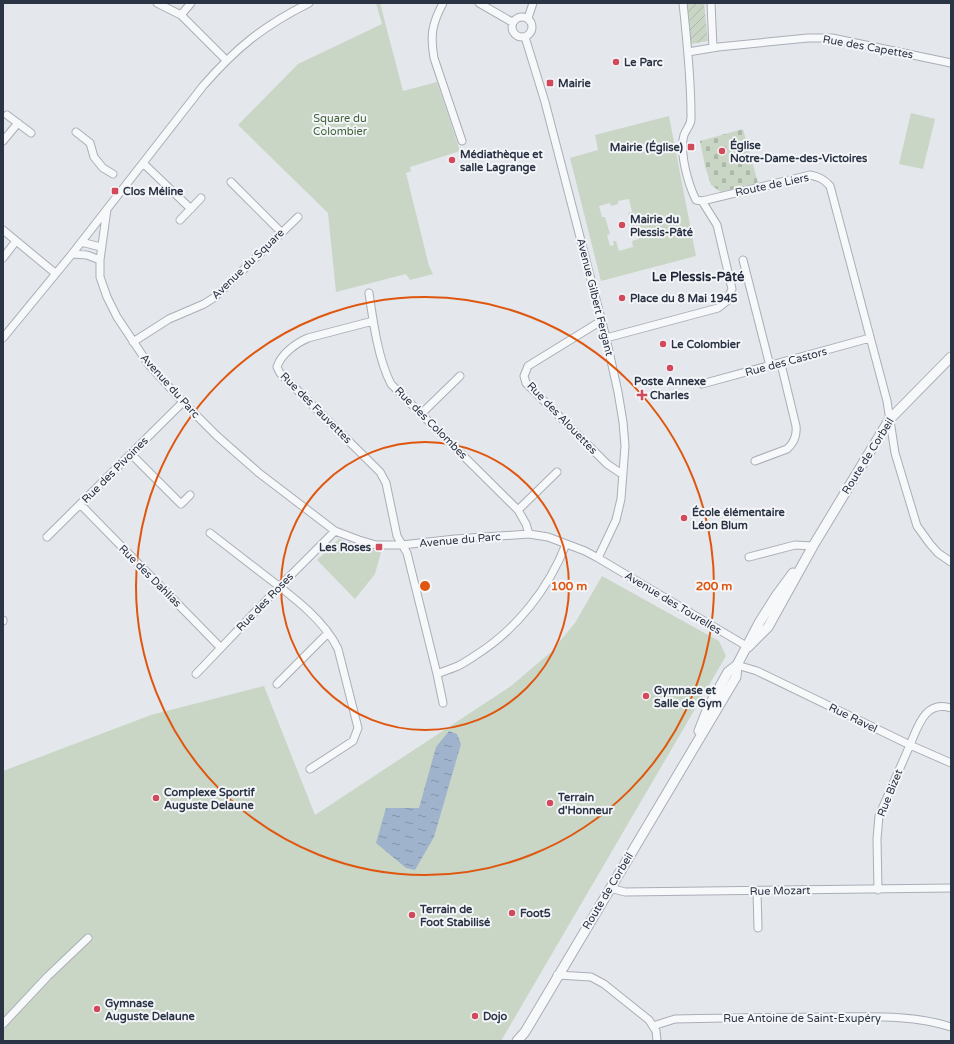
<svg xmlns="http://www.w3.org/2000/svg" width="954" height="1044" font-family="'Varela Round',sans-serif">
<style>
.green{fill:#c9d6c5;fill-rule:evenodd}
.cemetery{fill:url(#cemetery-stones)}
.garden{fill:url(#garden-furrows)}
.water{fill:url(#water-ripples)}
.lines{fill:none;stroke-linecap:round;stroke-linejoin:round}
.minor-casing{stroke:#a9aeb7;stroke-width:9}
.tertiary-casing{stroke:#a9aeb7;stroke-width:11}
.minor{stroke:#f7f8fa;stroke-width:7}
.tertiary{stroke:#f7f8fa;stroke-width:9}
.ring{fill:none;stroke:#df570f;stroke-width:2}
.poi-dot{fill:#d1495b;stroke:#f4f6f9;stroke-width:1.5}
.labels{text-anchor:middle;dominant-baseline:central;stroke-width:4;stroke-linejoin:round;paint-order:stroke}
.street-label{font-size:11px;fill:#2b3445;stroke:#f4f6f9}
.poi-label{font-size:11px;font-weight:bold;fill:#2b3445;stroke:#f4f6f9;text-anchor:start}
.park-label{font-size:11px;fill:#3f6138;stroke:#f4f6f9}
.quarter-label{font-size:13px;font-weight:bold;fill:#1d2536;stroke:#f4f6f9}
.centre{fill:#df570f;stroke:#f4f6f9;stroke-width:2}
.ring-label{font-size:12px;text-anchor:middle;font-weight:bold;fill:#df570f;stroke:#f4f6f9;stroke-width:4;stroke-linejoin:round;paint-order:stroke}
</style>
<defs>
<pattern id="cemetery-stones" width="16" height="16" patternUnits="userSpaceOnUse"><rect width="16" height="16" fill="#c9d6c5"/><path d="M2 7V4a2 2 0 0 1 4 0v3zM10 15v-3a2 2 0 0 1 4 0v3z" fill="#adb8ab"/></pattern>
<pattern id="garden-furrows" width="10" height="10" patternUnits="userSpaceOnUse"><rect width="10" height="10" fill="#c9d6c5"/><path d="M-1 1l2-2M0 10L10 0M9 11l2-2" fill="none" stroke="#adb8ab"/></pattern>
<pattern id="water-ripples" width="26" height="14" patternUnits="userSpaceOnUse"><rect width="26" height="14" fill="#9fb4cc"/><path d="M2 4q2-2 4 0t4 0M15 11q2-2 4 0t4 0" fill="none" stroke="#8293a7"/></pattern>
</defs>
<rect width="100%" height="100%" fill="#e4e7ec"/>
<path class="green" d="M376 3H380L403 91 437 82 460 151 410 167 411 171 406 173 429 266 433 274 410 280 406 274 336 292 328 213 238 125 298 64 382 24Z
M911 113 935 119 923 169 899 164Z
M669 116 696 256 601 281 570 158 598 150 595 135ZM629 199 632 212 628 213 632 227 636 226 639 239 632 241 633 247 619 251 616 241H613L614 245 610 246 607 235 610 234 605 217H602L599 206 610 203 611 206 618 204V201Z
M339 539 381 552 375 574 355 599 317 560Z
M602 576 719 641 726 656 501 1041H3V771L151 715 264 686 315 815 511 686 551 652 575 623Z"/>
<path class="cemetery" d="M743 129 758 183 721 192 711 185 705 166 700 141Z"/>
<path class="garden" d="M687 3H704L708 41 691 44Z"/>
<path class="water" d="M449 731 457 734 461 744 434 837 415 870 406 868 376 843 386 808H419L436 747Z"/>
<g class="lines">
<defs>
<path id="minor" d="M157 3 181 15 226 60
M443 3C432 24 430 35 434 58L462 141
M479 3 512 22
M683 3C687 40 691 78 691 115 692 125 687 127 684 135 679 152 688 184 696 200L702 201 810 175C819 177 824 179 830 186L887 401 895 453 917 526 930 544 938 553 951 562
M711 3 713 48
M181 15 191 3
M512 27a10 10 0 1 1 20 0a10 10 0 1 1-20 0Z
M528 18 533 3
M525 37 545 102 579 233 606 338 618 392 623 422 625 446 621 499 616 520 598 558
M688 52 718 47 808 38H832L951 63
M7 115 31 133
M76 132 90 143 94 157 103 168 113 174
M3 141 18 123
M143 163 191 209
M231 182 281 232
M107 209 100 260V277L107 297 117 317 149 365 183 402 217 436 259 473 335 531 359 540 376 545H402L455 539 529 534 548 537 585 551 598 558 748 647
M180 220 201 198
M3 230 55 273
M81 242 101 247
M72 254 87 255 100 260
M3 258 16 241
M743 260 770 366
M369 293C373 321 378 359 391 384L518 510 526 524 529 534
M373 321 308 338C296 343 281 354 277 367L280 373 380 472 386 483 397 536 407 553 437 674 443 703
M601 321 528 366 524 376 526 383 607 464 622 474
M3 338 72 254 203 86C236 48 263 26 309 3
M606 338 718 308 727 301 732 289 717 225 702 201
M133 342 169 319 204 304 215 297 298 217
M702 384 870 338
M421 414 460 376
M131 454 181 504 190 495
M755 461 787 449C794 443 797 435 796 426L781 364
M80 504 220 647
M518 510 557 472
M210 533C228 547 245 560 263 574 289 594 324 619 338 649L358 728 353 741 310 769
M47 537 183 402
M749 557 795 545 813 546
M3 620V621
M737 665 757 671 910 745C918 726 925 700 951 708
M196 674 279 587 335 531
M437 674C444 671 451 669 458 666 464 663 470 659 476 655 517 629 549 588 566 544
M277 684 328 633
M610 888 625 892 951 888
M878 890 877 839 879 816 910 745 951 763
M757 891 758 928
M557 975 591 977 604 984 649 1020 656 1031 657 1041
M3 1024 48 976 88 938
M653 1026 675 1019C726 1018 777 1017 827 1017 868 1017 912 1014 951 1027"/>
<path id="tertiary" d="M748 647 768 627 813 546 889 420 951 357
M699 731 708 708 728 672 737 665 759 623 776 596 793 573
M517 1041 525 1032 736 677 737 665"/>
</defs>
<use href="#minor" class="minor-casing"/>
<use href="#tertiary" class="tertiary-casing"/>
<use href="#minor" class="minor"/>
<use href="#tertiary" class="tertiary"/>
</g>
<g class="ring">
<circle cx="425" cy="586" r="144"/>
<circle cx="425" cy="586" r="289"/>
</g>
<g class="poi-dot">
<circle cx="616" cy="62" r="4"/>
<rect x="546" y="79" width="8" height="8" rx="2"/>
<rect x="687" y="143" width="8" height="8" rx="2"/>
<circle cx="722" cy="151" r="4"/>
<circle cx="452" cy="160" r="4"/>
<rect x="111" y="187" width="8" height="8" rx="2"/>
<circle cx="622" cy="225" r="4"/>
<circle cx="622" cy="298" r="4"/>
<circle cx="663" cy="344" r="4"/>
<circle cx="670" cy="368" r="4"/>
<path d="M640 389h4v4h4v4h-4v4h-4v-4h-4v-4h4z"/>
<circle cx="684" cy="518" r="4"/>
<rect x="375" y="543" width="8" height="8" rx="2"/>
<circle cx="646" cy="696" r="4"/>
<circle cx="156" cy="798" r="4"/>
<circle cx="550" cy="803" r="4"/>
<circle cx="512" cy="913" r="4"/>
<circle cx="412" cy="915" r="4"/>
<circle cx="97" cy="1009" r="4"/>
<circle cx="475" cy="1016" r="4"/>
</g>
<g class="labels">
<g class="street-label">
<text transform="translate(868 47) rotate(10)">Rue des Capettes</text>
<text transform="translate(772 185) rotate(-12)">Route de Liers</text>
<text transform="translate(248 264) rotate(-44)">Avenue du Square</text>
<text transform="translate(595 297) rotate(76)">Avenue Gilbert Fergant</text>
<text transform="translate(786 362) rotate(-15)">Rue des Castors</text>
<text transform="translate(170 386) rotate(48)">Avenue du Parc</text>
<text transform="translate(316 408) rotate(45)">Rue des Fauvettes</text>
<text transform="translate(562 418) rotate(46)">Rue des Alouettes</text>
<text transform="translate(431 423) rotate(45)">Rue des Colombes</text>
<text transform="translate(868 456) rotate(-58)">Route de Corbeil</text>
<text transform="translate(115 470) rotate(-45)">Rue des Pivoines</text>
<text transform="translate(460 540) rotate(-5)">Avenue du Parc</text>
<text transform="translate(150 576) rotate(45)">Rue des Dahlias</text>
<text transform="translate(265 602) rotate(-46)">Rue des Roses</text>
<text transform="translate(673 603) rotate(31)">Avenue des Tourelles</text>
<text transform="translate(853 718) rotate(26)">Rue Ravel</text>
<text transform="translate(890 793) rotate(-68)">Rue Bizet</text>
<text transform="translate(608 891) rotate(-59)">Route de Corbeil</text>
<text transform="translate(780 891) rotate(-1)">Rue Mozart</text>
<text x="802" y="1018">Rue Antoine de Saint-Exupéry</text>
</g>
<g class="poi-label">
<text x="624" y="62">Le Parc</text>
<text x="558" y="83">Mairie</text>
<text x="730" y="145">Église<tspan x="730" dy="13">Notre-Dame-des-Victoires</tspan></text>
<text x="683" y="147" text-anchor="end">Mairie (Église)</text>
<text x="460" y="154">Médiathèque et<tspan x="460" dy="13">salle Lagrange</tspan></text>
<text x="123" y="191">Clos Méline</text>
<text x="630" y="219">Mairie du<tspan x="630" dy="13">Plessis-Pâté</tspan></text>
<text x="630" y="298">Place du 8 Mai 1945</text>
<text x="671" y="344">Le Colombier</text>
<text x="670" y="381" text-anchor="middle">Poste Annexe</text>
<text x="650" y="395">Charles</text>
<text x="692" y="512">École élémentaire<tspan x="692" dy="13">Léon Blum</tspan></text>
<text x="371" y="547" text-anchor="end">Les Roses</text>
<text x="654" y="690">Gymnase et<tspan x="654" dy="13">Salle de Gym</tspan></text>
<text x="164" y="792">Complexe Sportif<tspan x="164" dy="13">Auguste Delaune</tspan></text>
<text x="558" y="797">Terrain<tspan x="558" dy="13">d'Honneur</tspan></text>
<text x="420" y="909">Terrain de<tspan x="420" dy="13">Foot Stabilisé</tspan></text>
<text x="520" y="913">Foot5</text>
<text x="105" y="1003">Gymnase<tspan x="105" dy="13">Auguste Delaune</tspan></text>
<text x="483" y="1016">Dojo</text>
</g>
<g class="park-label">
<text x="340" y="118">Square du<tspan x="340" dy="13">Colombier</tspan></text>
</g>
<g class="quarter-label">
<text x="698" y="277">Le Plessis-Pâté</text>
</g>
</g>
<circle cx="425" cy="586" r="6" class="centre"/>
<g class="ring-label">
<text x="569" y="590">100 m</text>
<text x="714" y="590">200 m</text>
</g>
<rect width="954" height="1044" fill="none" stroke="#2b3445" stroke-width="8"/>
</svg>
